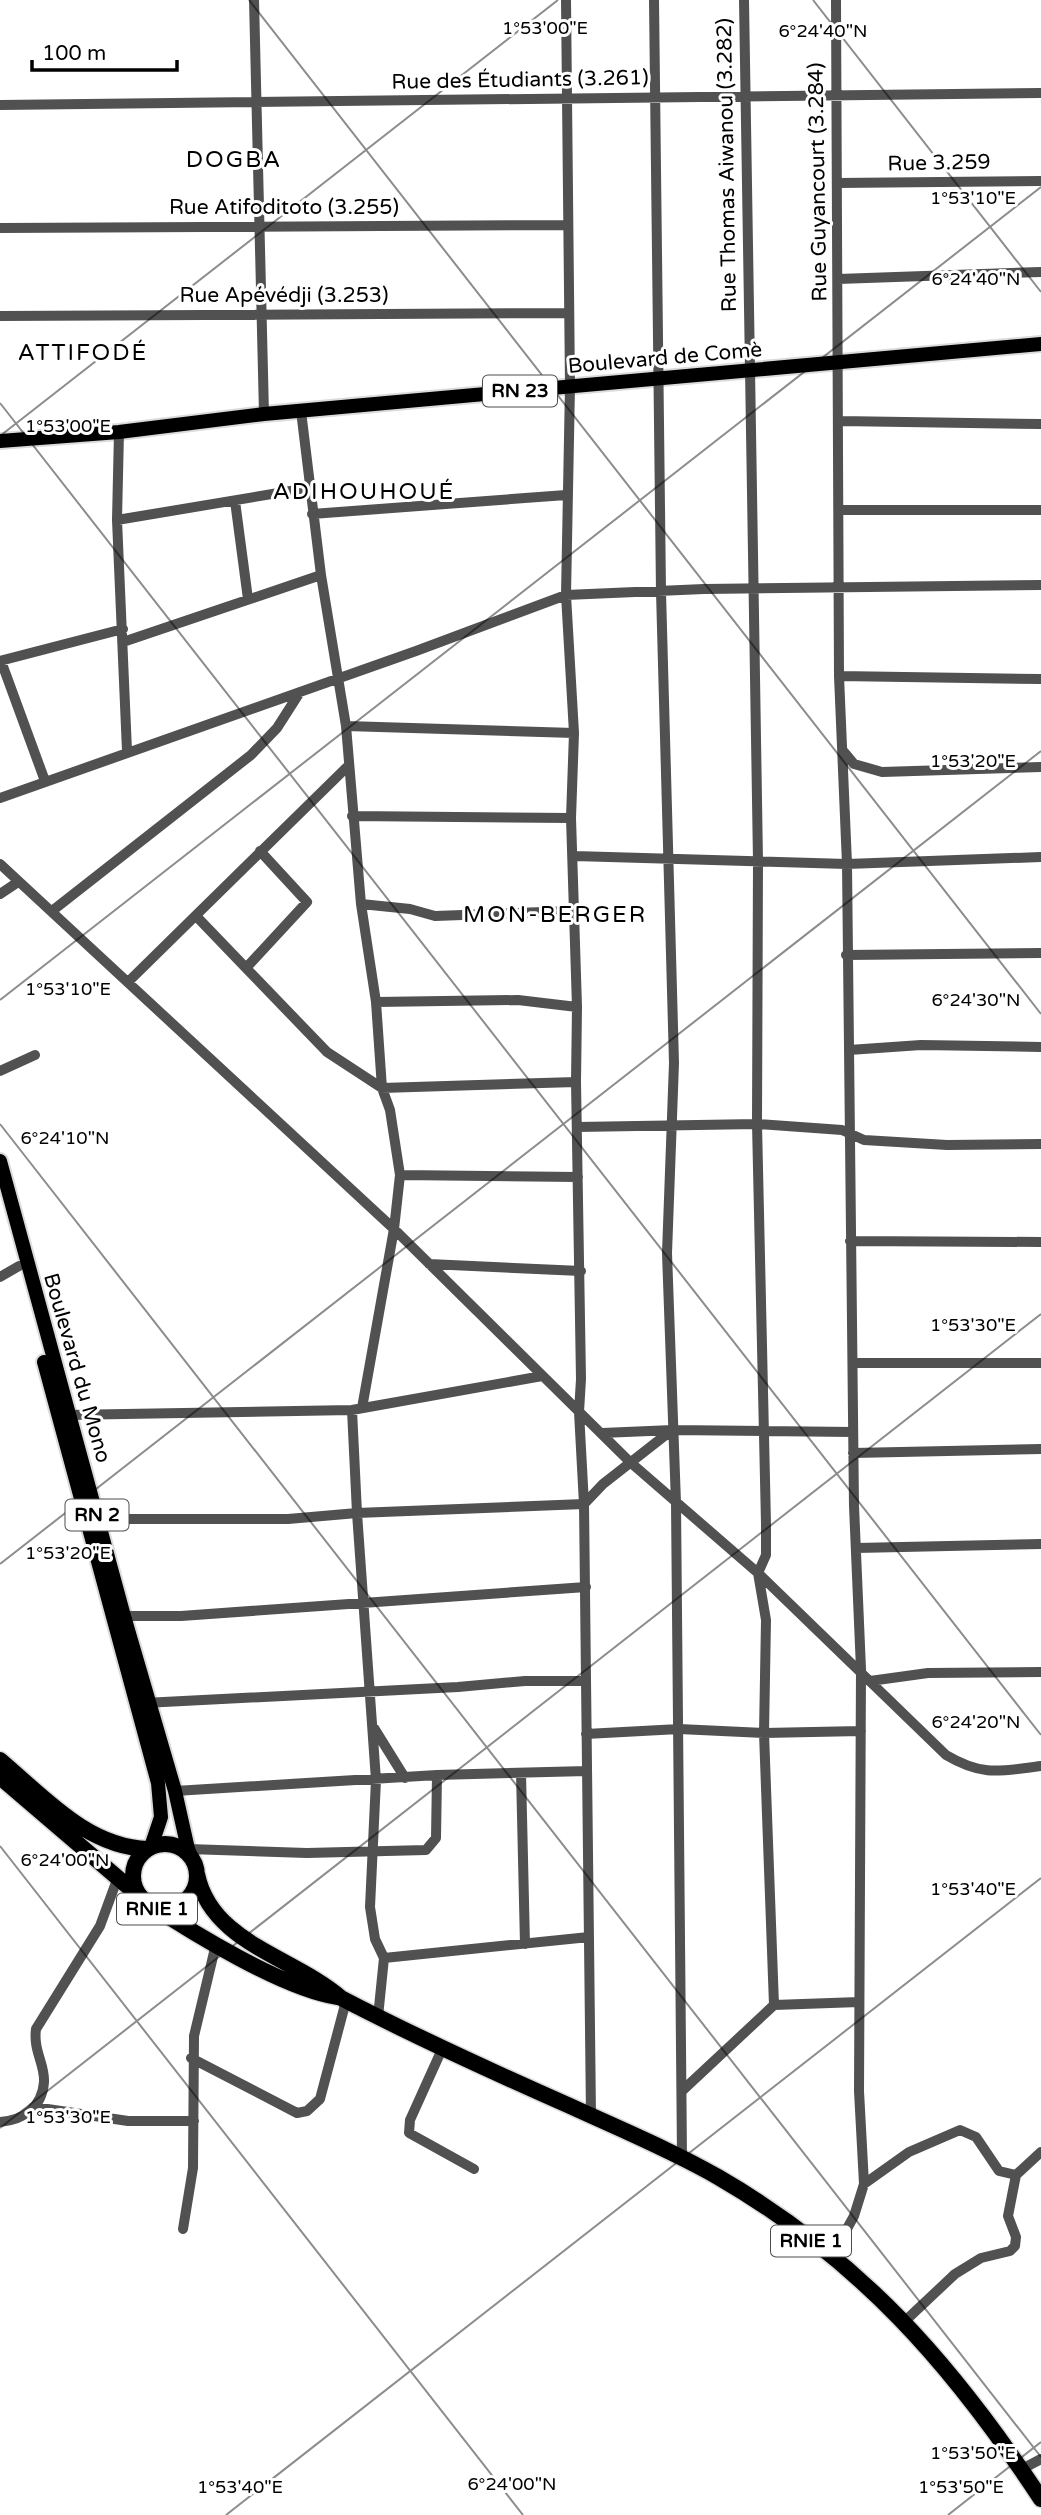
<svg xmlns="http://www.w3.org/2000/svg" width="1041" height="2515" font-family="'Varela Round',sans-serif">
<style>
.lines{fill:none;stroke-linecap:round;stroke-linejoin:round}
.primary-casing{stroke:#dbdbdb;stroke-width:18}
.trunk-casing{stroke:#dbdbdb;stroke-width:19}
.minor{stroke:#515151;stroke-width:10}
.primary{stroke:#000;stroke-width:14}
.trunk{stroke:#000;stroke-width:16}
.ticks{fill:none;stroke:#000;stroke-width:2;stroke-opacity:0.45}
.labels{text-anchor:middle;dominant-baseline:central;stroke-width:6;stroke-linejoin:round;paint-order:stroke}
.shield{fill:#fff;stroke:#4c4c4c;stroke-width:2}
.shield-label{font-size:19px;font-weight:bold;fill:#000}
.street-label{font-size:21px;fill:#000;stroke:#fff}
.neighbourhood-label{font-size:23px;letter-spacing:2px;fill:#000;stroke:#fff}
.ticks-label{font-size:18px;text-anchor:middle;fill:#000;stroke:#fff;stroke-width:6;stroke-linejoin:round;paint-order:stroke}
</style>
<rect width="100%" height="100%" fill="#fff"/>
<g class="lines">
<defs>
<path id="primary" d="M0 441 119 432 264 414 1041 344
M0 1161 124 1616 175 1791 188 1849 196 1868
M44 1362 158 1783 161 1817 151 1847"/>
<path id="trunk" d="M0 1760C44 1797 87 1847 148 1849
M0 1777 146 1902C193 1933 284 1989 338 1997
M133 1876a32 32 0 1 1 64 0a32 32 0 1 1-64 0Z
M197 1874C211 1943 294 1957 341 1998 416 2037 493 2072 570 2106 620 2129 671 2150 718 2177 860 2259 952 2364 1041 2499"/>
</defs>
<use href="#primary" class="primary-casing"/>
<use href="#trunk" class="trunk-casing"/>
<path class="minor" d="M254 0 264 414
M566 0 570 386 566 595 574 733 571 818 577 1007 576 1082 581 1379 579 1412 584 1504
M654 0 661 592 674 1063 667 1253 676 1503 682 2157
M0 105 1041 93
M837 183 1041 181
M0 228 568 225
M838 279 1041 272
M0 316 569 313
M301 411 321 575 346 726 361 904 376 1002 382 1088 390 1110 400 1175 394 1229 362 1408
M840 421 1041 424
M119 432 117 520 127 751
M235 501 248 599
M839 510H1041
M312 514 566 495
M117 520 308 488
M123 642 321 575
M0 661 123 629
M1 661 45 781
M839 676 1041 679
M346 726 574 733
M844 752 854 764 882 772 1041 767
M0 798 416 651 566 595 704 589 1041 585
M352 816 571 818
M574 856 847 864 1041 857
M0 864 394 1229 630 1462 758 1573 946 1755C983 1777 1001 1771 1041 1766
M0 894 18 882
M361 904 410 909 435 916 572 911
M52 911 251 755 277 728 300 692
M197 917 246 968 307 902 260 851
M846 955 1041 953
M246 968 327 1052 382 1088 576 1082
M128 982 347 767
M376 1002 518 1000 577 1007
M849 1050 921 1045 1041 1047
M0 1071 35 1055
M577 1127 757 1124 842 1130 864 1140 947 1145 1041 1144
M400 1175 578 1177
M850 1241 1041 1242
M429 1264 581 1271
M0 1277 19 1266
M854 1363H1041
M66 1415 352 1410 542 1376
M602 1433 673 1430 853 1432
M853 1453 1041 1449
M584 1504 603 1484 672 1430
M93 1519H288L357 1513 352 1410
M856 1548 1041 1544
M119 1616H181L586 1587
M870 1681 928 1673 1041 1672
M144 1703 458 1687 525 1681H585
M374 1728 405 1778
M586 1734 679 1729 764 1733 861 1731
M521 1773 525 1944
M175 1791 437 1775 587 1771
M188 1849 307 1853 426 1850 436 1838 437 1775
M384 1958 589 1937
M774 2005 859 2002
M378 2017 384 1958 375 1939 370 1907 376 1780 357 1513 584 1504 591 2116
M443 2047 410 2120 409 2133 474 2169
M191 2058 297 2113 307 2111 320 2099 346 2001
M683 2090 774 2005 764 1733 766 1620 758 1573 766 1555V1524L757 1124 758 861 744 0
M34 2107 128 2121H194
M0 2122C23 2120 42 2108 44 2082 45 2064 33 2051 36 2029L100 1926 118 1877
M864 2184 909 2152 960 2130 976 2137 999 2171 1016 2175
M183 2229 193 2168 194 2036 216 1944
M832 2256 854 2216 864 2184 859 2091 861 1669 854 1506 847 864 839 676 836 0
M905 2321 955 2274 981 2258 1010 2251 1015 2246 1016 2237 1008 2216 1016 2175 1041 2152
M1022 2469 1041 2459"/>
<use href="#primary" class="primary"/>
<use href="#trunk" class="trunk"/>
</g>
<path class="ticks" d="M249 0 1041 1014M813 0 1041 292M0 403 1041 1735M0 436 558 0M0 1000 1041 187M0 1124 1041 2457M0 1564 1041 751M0 1846 523 2515M0 2128 1041 1314M226 2515 1041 1878M948 2515 1041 2442"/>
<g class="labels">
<g class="shield">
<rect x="483" y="375.5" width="74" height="31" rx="5"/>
<rect x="65.5" y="1499.5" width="63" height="31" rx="5"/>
<rect x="117" y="1893.5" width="80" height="31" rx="5"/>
<rect x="771" y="2225.5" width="80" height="31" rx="5"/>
</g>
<g class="shield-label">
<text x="520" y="391">RN 23</text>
<text x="97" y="1515">RN 2</text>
<text x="157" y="1909">RNIE 1</text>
<text x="811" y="2241">RNIE 1</text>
</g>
<g class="street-label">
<text transform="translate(520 80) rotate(-1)">Rue des Étudiants (3.261)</text>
<text transform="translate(939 163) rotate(-1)">Rue 3.259</text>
<text transform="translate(727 165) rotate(-91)">Rue Thomas Aiwanou (3.282)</text>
<text transform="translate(818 182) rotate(-91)">Rue Guyancourt (3.284)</text>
<text x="284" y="207">Rue Atifoditoto (3.255)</text>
<text x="284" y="295">Rue Apévédji (3.253)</text>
<text transform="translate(665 358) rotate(-5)">Boulevard de Comè</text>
<text transform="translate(77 1368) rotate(74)">Boulevard du Mono</text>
</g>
<g class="neighbourhood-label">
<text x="234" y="160">DOGBA</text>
<text x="83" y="353">ATTIFODÉ</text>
<text x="364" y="492">ADIHOUHOUÉ</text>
<text x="555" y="915">MON-BERGER</text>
</g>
</g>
<g class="ticks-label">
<text x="545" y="34">1°53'00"E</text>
<text x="823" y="37">6°24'40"N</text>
<text x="973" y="204">1°53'10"E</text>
<text x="976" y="285">6°24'40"N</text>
<text x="68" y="432">1°53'00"E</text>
<text x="973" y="767">1°53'20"E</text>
<text x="68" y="995">1°53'10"E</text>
<text x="976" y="1006">6°24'30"N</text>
<text x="65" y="1144">6°24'10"N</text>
<text x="973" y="1331">1°53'30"E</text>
<text x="68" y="1559">1°53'20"E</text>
<text x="976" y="1728">6°24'20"N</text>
<text x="65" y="1866">6°24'00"N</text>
<text x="973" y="1895">1°53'40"E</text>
<text x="68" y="2123">1°53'30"E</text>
<text x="973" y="2459">1°53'50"E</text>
<text x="512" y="2490">6°24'00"N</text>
<text x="240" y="2493">1°53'40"E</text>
<text x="961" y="2493">1°53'50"E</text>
</g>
<path d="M32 60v10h145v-10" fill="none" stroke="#000000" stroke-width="3.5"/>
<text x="42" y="60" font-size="21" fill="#000000" stroke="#ffffff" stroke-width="5" paint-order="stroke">100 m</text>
</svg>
